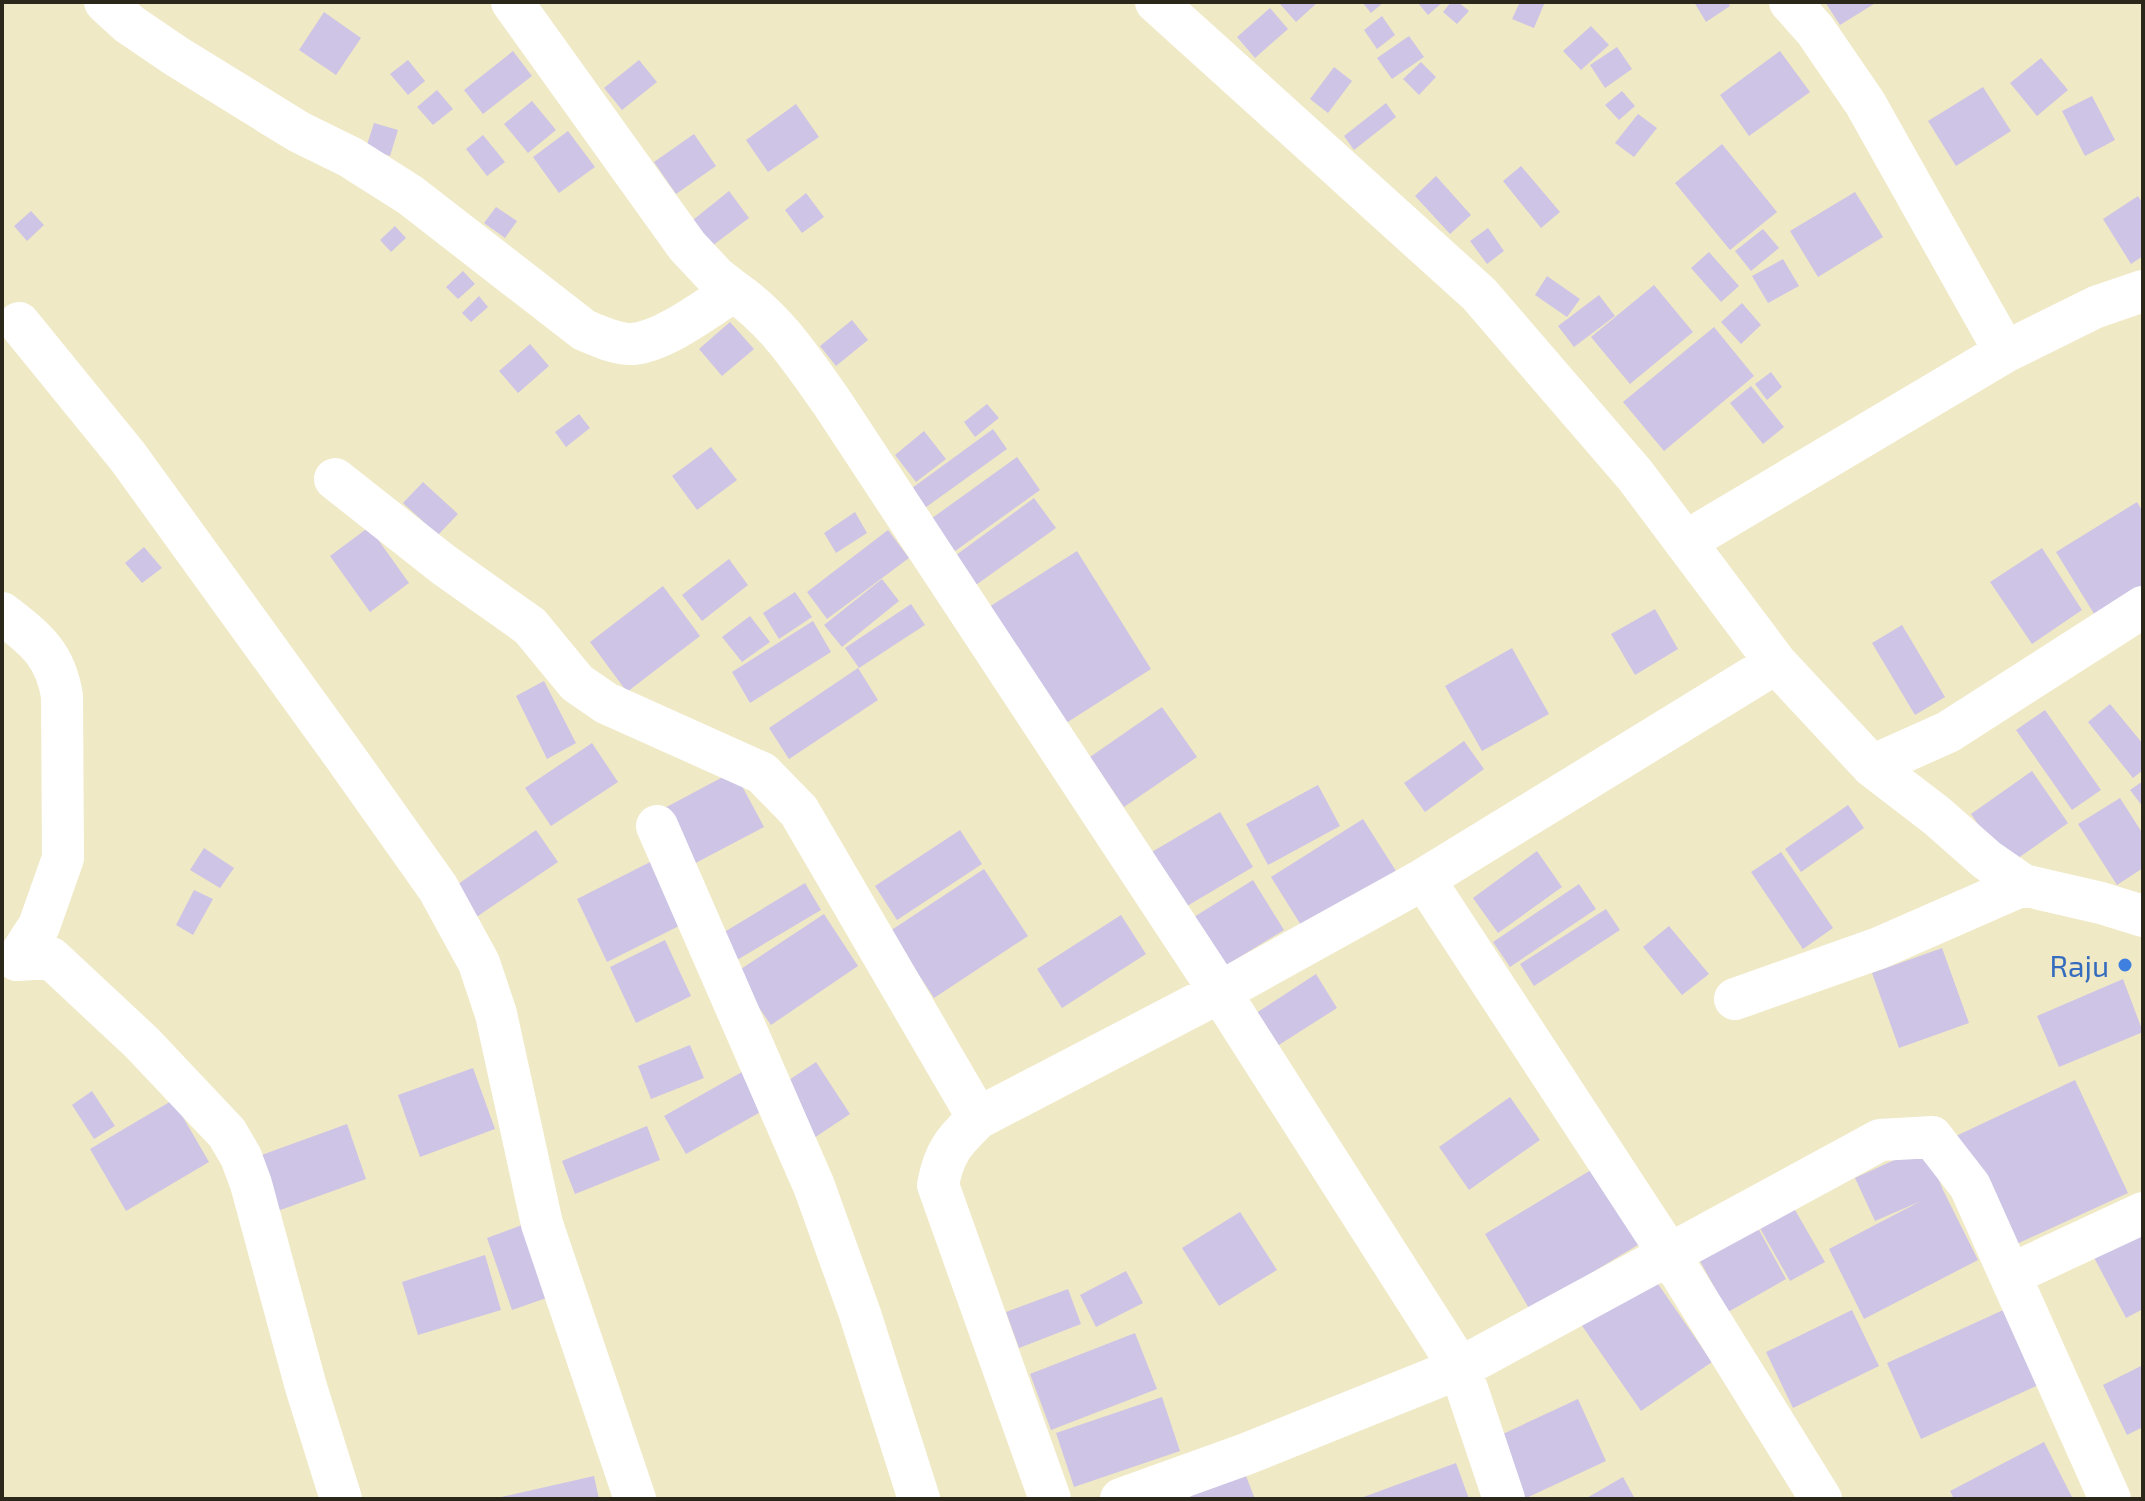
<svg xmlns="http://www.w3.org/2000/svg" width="2145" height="1501" font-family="'Exo 2',sans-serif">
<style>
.building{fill:#cec4e5}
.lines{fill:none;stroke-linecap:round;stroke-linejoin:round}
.street{stroke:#fff;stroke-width:42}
.shop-dot{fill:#3f7fe0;stroke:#f0e9c6;stroke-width:3}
.labels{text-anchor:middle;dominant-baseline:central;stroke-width:6;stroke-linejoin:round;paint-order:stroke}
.shop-label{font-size:30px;fill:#366cbe;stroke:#f0e9c6;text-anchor:end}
</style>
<rect width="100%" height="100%" fill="#f0e9c6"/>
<path class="building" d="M1282 2H1318L1296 22 1280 4Z
M1362 2H1384L1371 13Z
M1417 2H1443L1428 15Z
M1451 2H1458L1469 11 1457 24 1443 12Z
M1520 2H1545L1534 28 1512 19Z
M1694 2H1728L1730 6 1706 22Z
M1825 2H1877L1840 25Z
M1270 8 1288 29 1255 58 1237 37Z
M324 12 361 38 336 75 299 50Z
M1382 16 1395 35 1377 49 1364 30Z
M1591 26 1609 45 1581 70 1563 51Z
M1409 36 1424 57 1392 79 1377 58Z
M1617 47 1632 69 1605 88 1590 65Z
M513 51 532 76 483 114 464 90Z
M1780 51 1810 92 1749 136 1720 95Z
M2041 58 2068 90 2037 116 2010 83Z
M408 60 425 81 408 95 390 74Z
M639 60 657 82 622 110 604 88Z
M1421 62 1436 77 1419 95 1403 79Z
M1334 67 1352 81 1328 113 1310 99Z
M1983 87 2011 131 1956 166 1928 121Z
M437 90 453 109 433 125 417 107Z
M1622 91 1635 106 1619 120 1605 105Z
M2092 96 2115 140 2085 156 2062 111Z
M532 101 556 130 528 153 504 124Z
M1386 103 1396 117 1354 150 1344 136Z
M796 104 819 137 768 172 746 140Z
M1638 114 1657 128 1634 157 1615 143Z
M374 123 398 130 390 156 366 148Z
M568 131 595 167 559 193 533 157Z
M694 134 716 166 676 194 654 162Z
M483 135 505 162 487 176 466 149Z
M1722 144 1777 212 1730 250 1675 183Z
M1521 166 1560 212 1541 228 1503 181Z
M1436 176 1471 215 1450 234 1415 196Z
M729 191 749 218 712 246 693 220Z
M1855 192 1883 237 1818 277 1790 231Z
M806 193 824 217 802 233 785 210Z
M2138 196 2143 204V256L2131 264 2103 219Z
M496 207 517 221 505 238 484 223Z
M31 211 44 225 27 241 14 226Z
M395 226 406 238 391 252 380 240Z
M1488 228 1504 251 1487 264 1470 241Z
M1763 229 1779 248 1751 271 1735 251Z
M1709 252 1739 286 1721 302 1691 268Z
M1783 259 1799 286 1768 303 1752 276Z
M463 271 475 284 458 299 446 287Z
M1547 276 1580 299 1567 317 1535 295Z
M1654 285 1693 332 1630 384 1591 337Z
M1599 295 1615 316 1574 347 1558 326Z
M479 296 488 307 471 322 462 313Z
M1742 303 1761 325 1741 344 1721 322Z
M852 320 868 340 836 366 820 346Z
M730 322 754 349 722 376 699 349Z
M1714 327 1754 376 1664 451 1623 402Z
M530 344 549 366 518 393 499 371Z
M1771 372 1782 387 1767 400 1755 384Z
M1751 386 1784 427 1763 444 1730 403Z
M987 404 999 418 975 437 964 422Z
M579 414 590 428 566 447 555 432Z
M993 429 1007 449 922 510 908 491Z
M924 431 946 459 916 482 895 455Z
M711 447 737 480 697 510 672 476Z
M1017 457 1040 490 951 554 928 521Z
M423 482 458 514 438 535 403 503Z
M1034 498 1056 528 973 587 952 558Z
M2137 502 2143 512V588L2096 617 2056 552Z
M855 512 867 533 836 553 824 533Z
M369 527 409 583 370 612 330 556Z
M888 530 909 558 827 619 807 592Z
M144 547 162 568 142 583 125 563Z
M2042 548 2082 610 2032 644 1990 582Z
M1077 551 1151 669 1063 725 989 607Z
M729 559 748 585 702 621 682 595Z
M882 579 899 601 842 647 824 625Z
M663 586 700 636 627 692 590 642Z
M795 592 812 617 779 639 763 613Z
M911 604 925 625 859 668 845 648Z
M1655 609 1678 649 1635 675 1611 634Z
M750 616 770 642 742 662 722 637Z
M813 621 831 652 750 703 732 672Z
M1902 625 1945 697 1915 715 1872 643Z
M1512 648 1549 714 1482 751 1445 686Z
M858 668 878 700 789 759 769 728Z
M544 681 576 743 547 759 516 696Z
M2110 704 2143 744V770L2133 778 2088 722Z
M1162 707 1197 757 1124 807 1090 757Z
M2045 710 2101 790 2072 810 2016 730Z
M1464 741 1484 769 1425 812 1404 783Z
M592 743 618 782 551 826 525 788Z
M734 771 764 827 688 867 659 811Z
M2032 771 2068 823 2007 866 1971 814Z
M2143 781V807L2130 790Z
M1318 785 1340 826 1268 865 1246 824Z
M2120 798 2143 834V868L2117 885 2078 824Z
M1848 805 1864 828 1801 872 1785 849Z
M1220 812 1253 867 1182 909 1150 853Z
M1363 819 1396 871 1304 930 1271 877Z
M536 830 558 862 472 920 451 889Z
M960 830 982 864 897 920 875 886Z
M204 848 234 868 220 888 190 870Z
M1537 851 1562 887 1498 933 1473 898Z
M1781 852 1833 928 1803 949 1751 872Z
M660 857 691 920 607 962 577 899Z
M984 869 1028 936 934 998 890 931Z
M1253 880 1284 930 1225 966 1194 917Z
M805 883 821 910 737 960 721 934Z
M1579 884 1596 909 1510 967 1493 942Z
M194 890 213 899 193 935 176 925Z
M1606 909 1620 930 1534 986 1520 964Z
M824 914 858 966 771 1025 735 973Z
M1121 915 1146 954 1062 1008 1037 969Z
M1669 926 1709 974 1682 995 1643 947Z
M665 940 691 996 636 1023 610 967Z
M1942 948 1969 1023 1899 1048 1872 973Z
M1316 974 1337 1008 1271 1050 1250 1017Z
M2123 979 2143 1032 2059 1067 2037 1016Z
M690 1045 704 1078 651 1099 638 1066Z
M816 1062 850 1114 814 1138 780 1086Z
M473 1068 495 1129 420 1157 398 1095Z
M749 1068 771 1106 686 1154 664 1116Z
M2075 1080 2128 1193 2008 1248 1956 1136Z
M92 1091 115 1126 94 1139 72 1105Z
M1510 1097 1540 1140 1469 1190 1439 1147Z
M173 1100 209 1162 126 1211 90 1149Z
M347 1124 366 1179 272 1213 253 1158Z
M647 1126 660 1160 575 1194 562 1161Z
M1925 1146 1943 1190 1978 1260 1864 1319 1829 1249 1921 1201 1875 1221 1855 1178Z
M1596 1167 1641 1243 1530 1310 1485 1234Z
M1791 1203 1825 1262 1790 1281 1757 1223Z
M1240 1212 1277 1270 1219 1306 1182 1248Z
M1753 1219 1786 1279 1728 1312 1695 1252Z
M530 1222 555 1295 512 1310 487 1238Z
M2143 1227V1309L2126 1318 2089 1248Z
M485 1255 501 1310 418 1335 402 1282Z
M1126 1271 1143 1303 1096 1327 1080 1295Z
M1649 1271 1712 1362 1641 1411 1578 1320Z
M1068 1289 1081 1324 1019 1348 1006 1312Z
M2012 1306 2047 1381 1921 1439 1887 1363Z
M1852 1310 1879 1366 1793 1408 1766 1352Z
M1135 1333 1157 1389 1051 1430 1030 1374Z
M2143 1365V1427L2127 1435 2103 1385Z
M1162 1397 1180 1451 1074 1487 1056 1433Z
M1578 1399 1606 1461 1524 1499 1492 1439Z
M2044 1442 2073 1499H1954L1950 1491Z
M1239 1458 1255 1499H1192L1184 1479Z
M1456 1463 1469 1499H1358Z
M594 1476 599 1499H497V1498Z
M1623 1477 1635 1499H1585Z"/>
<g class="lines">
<path class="street" d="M105 2 129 24 176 56 299 132 350 157 410 195 584 330C599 336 617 345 633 344 665 341 707 308 734 291 777 321 801 359 831 401L1220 992 1460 1368 1504 1499
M512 2 687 246 716 277 734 291
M1156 2 1479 294 1635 475 1776 663 1872 766 1937 816 1987 860 2023 885 2101 903 2143 916
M1790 2 1815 30 1865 103 2005 352
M19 323 128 457 343 754 438 888 479 963 496 1014 542 1224 635 1499
M335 479 444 565 530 626 577 683 606 703 762 773 799 811 978 1118
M1685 542 2005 352 2096 307 2143 291
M2 613C35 639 55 653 62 696L63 858 39 926 17 960 51 958 142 1043 227 1133 241 1157 251 1184 306 1387 341 1499
M1872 766 1948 732 2143 607
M657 826 814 1186 860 1314 919 1499
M1424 879 1669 1254 1821 1499
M1735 999 1879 948 2023 885
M2010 1275 2143 1213
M1050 1499 938 1185C944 1152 954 1141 978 1118L1220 992 1424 879 1776 663
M1121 1499 1246 1454 1460 1368 1880 1140 1932 1137 1970 1186 2110 1499"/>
</g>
<circle class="shop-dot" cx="2125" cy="965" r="8"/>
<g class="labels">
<g class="shop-label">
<text x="2109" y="965">Raju</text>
</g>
</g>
<rect width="2145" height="1501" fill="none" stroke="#2b281b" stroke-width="8"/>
</svg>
